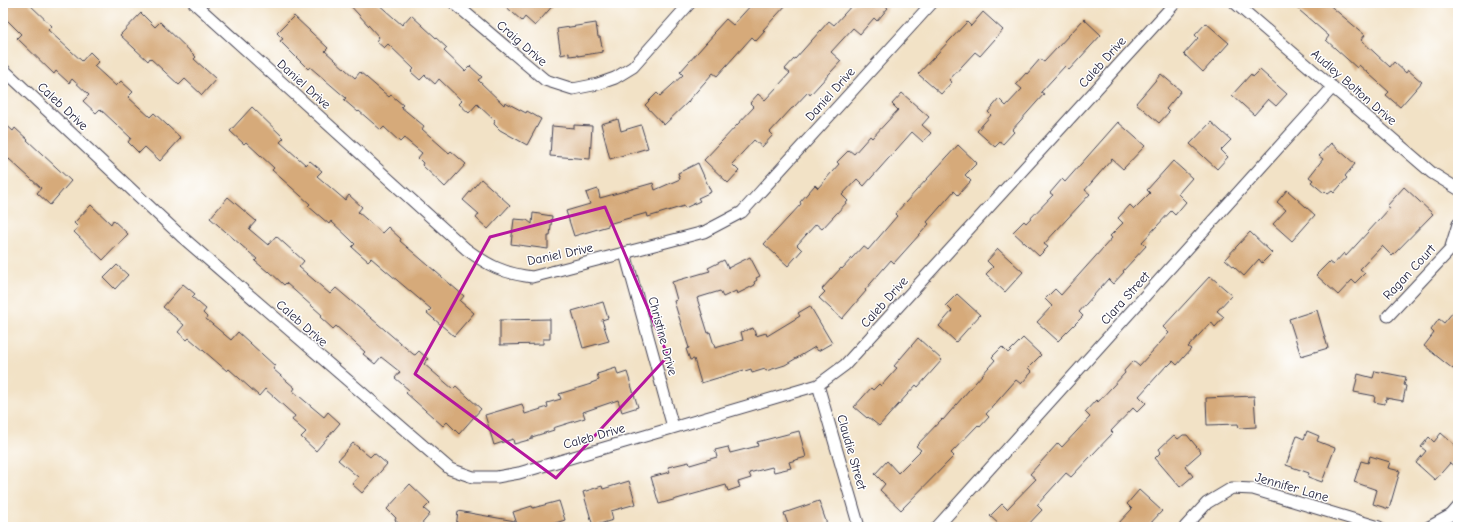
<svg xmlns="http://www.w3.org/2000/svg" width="1461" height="530" font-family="'Comic Neue',sans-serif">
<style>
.building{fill:#d6aa7a}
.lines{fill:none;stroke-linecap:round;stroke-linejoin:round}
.minor-casing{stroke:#413f50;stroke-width:13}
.minor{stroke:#fff;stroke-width:11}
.marked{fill:none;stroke:#b5179e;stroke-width:3;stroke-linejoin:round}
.labels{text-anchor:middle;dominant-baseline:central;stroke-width:3;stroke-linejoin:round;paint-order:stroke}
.street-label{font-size:13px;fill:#22223b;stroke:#fff}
</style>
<rect width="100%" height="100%" fill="#fff"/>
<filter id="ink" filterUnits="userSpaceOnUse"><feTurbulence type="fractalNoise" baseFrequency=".025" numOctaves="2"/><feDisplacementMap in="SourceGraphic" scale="8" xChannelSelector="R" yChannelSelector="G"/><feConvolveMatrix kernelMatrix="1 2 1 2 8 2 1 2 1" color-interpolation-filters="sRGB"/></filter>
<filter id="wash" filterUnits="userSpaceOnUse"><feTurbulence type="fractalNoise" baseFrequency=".012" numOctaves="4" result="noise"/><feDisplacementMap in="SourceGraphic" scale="16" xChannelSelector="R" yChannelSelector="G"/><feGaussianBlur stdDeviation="0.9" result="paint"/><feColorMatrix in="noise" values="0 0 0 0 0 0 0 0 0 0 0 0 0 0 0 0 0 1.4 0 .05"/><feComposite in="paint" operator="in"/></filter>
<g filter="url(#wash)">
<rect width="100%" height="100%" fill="#f2e2c6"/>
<g id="blocks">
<path class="building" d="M3 3H28L52 26 48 30 82 61 90 52 99 61 94 66 116 86 121 81 133 92 128 97 150 117 154 113 181 138 160 161 145 147 139 153 128 142 131 138 100 109 96 113 83 101 89 95 72 79 69 83 56 71 54 74 17 38 21 34 3 16Z
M348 3H377L402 25 411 15 447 48 444 51 465 71 470 66 482 77 478 80 504 105 505 102 526 113 527 111 541 119 527 145 500 130 494 124 495 121 477 104 469 113 459 104 462 101 439 79 435 84 425 75 420 80 411 72 414 69 388 44 384 48 376 41 379 37Z
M502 3H555L535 26 525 17 522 21Z
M753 3H788L763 30 765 31 756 41 752 37 717 76 713 73 689 100V101L664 125 645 105 657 93 660 96 683 75 680 72 715 33 714 32 726 19 733 25Z
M854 3H882L888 8 877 21 874 18 860 34 853 28 831 52 841 61 810 95 808 92 793 108H792L770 132 773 135 762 147 754 140 732 164 739 171 728 183 704 160 754 107 750 103 758 94 765 100 790 73 785 69 794 59H795L829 21 834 25Z
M1291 3H1327L1365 35 1361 40 1390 67 1394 62 1406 73 1408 70 1422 82 1400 107 1386 95 1389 92 1359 65 1357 68 1326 40 1329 36Z
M983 12 1003 30 980 56 975 52 949 80 952 82 941 94 918 74 967 22 971 26Z
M141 13 155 27 160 22 196 57 194 59 216 79 202 95 185 79 179 85 150 58 148 61 120 35Z
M294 16 328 48 325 51 355 78 360 72 389 97 391 95 403 105 401 107 424 126 422 129 449 153 451 151 466 164 445 187 422 165 423 163 418 158 422 153 404 138 400 142 384 127 381 130 359 111 358 112 344 100 346 98 310 67 308 69 280 41 283 39 277 33Z
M1084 19 1101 35 1069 70 1065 66 1041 92 1044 94 1012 130 1014 132 1003 144 1000 142 995 147 977 131 991 115 988 112 999 99 1006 106 1022 89 1016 84 1026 73 1027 74 1040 59 1044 62Z
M596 23 598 37H600L603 52 578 56V55L569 56V53L561 55 557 29Z
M1206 23 1229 43 1203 72 1184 54 1198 38 1195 35Z
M1260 70 1287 94 1276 106 1268 99 1254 115 1232 95 1251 74 1253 77Z
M1161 74 1181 91 1166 109 1169 112 1159 123 1136 103Z
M902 93 929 117 922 125 931 133 923 142 912 132 864 186 857 179 842 195 848 201 822 229 816 224 797 245 802 250 788 266 764 244 801 204 800 202 815 185 818 188 839 164 837 162 849 150 854 154 870 136 872 138 898 110 892 104Z
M252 107 284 138 280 142 306 165 310 161 322 171 317 176 345 200 349 195 362 207 358 212 382 233 388 227 401 239 400 241 464 296 460 301 474 313 454 336 427 313 431 309 371 258 368 261 352 247 355 244 350 239 331 221 329 224 308 206 310 204 272 170 274 168 246 142 244 144 230 131Z
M618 119 621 131 641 125 648 148 610 159 601 124Z
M3 122 13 131 15 128 28 140H27L71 181 50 205 37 193 41 188 9 159 3 166Z
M1118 122 1145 146 1123 169 1112 159 1085 190 1090 194 1044 244 1048 247 1039 256 1013 232 1024 221 1026 223 1053 195 1050 193 1062 179 1065 182Z
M1211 122 1231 140 1221 150 1228 157 1217 169 1190 144Z
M574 125 592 126 590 159 550 156 552 126 574 128Z
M1331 143 1355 164 1345 176 1347 178 1334 193 1332 191 1328 194 1325 191 1324 193 1311 182 1313 180 1309 177 1323 159 1319 156Z
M958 145 977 163 965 175 971 181 958 195 954 191 927 222 929 224 894 263 891 260 865 290 866 291 842 319 819 298 825 292 822 289 841 268 842 269 863 246 868 250 897 216 895 214Z
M1173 161 1192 178 1178 194 1186 202 1175 215 1171 211 1142 242 1146 246 1123 271 1124 272 1113 284 1108 279 1079 312 1083 316 1058 341 1037 322 1052 306 1045 299 1055 289 1061 295 1112 238 1110 236 1123 223 1118 218 1130 205 1134 209 1150 193 1147 190Z
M698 163 711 192 698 198 700 201 685 208 684 206 648 217 647 213 608 224V226L574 236 566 211 590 204 586 193 598 189 600 198 653 183 655 190 680 179 678 173Z
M481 179 510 205 488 229 476 218 479 214 463 200Z
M1404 187 1433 214 1392 256 1382 246 1360 269 1365 273 1355 283 1352 280 1338 295 1316 275 1329 262 1333 265 1344 253 1346 256 1390 208 1387 206Z
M1287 190 1315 215 1292 241 1273 224 1286 210 1277 202Z
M228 197 256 221 249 229 268 245 276 236 304 261 299 267 330 294 336 288 413 354 415 355 419 351 428 359 424 364 453 389 456 386 481 409 459 434 447 422 443 426 406 393 409 390 395 378 400 372 381 357 375 364 363 354 365 352 336 326 333 329 320 317 322 315 286 283 284 285 269 271 268 272 255 261 257 259 210 218Z
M91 205 111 224 113 220 128 234 103 260 74 232 78 227 74 223Z
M533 213 552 216 550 236H548V249L511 244 514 219 527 220 532 224Z
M1250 232 1272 253 1262 263 1259 259 1244 276 1225 259Z
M998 249 1023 272 1005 292 986 274 993 267 987 261Z
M750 257 760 276 756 278 757 280 754 282 755 285 737 294 736 291 723 297 720 291 697 298 708 333 710 332 715 348 743 340 741 332 753 328 756 336 766 333 767 336 800 316 798 313 810 306 832 343 818 351 815 347 785 365 766 371 765 369 752 373 751 369 745 371 744 370 701 383 694 359 690 360 686 349 689 348 678 314 674 301 677 300 672 282 710 271 708 268 724 260 728 268Z
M117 265 128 275 115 289 104 278Z
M1210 276 1232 295 1217 311 1224 317 1215 327 1211 322 1188 347 1191 349 1177 365 1173 361 1168 366 1167 365 1139 396 1146 403 1137 412 1133 408 1111 431 1113 433 1071 477 1066 473 1037 505 1042 510 1026 527H1002L990 516 1002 504 1007 509 1036 479 1030 474 1058 443 1062 447 1090 417 1085 412 1096 400 1098 402 1125 373 1124 371 1133 361 1139 366 1169 333 1163 327Z
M183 284 195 294 192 297 206 309 203 313 207 317 206 319 231 340 238 332 275 366 273 369 295 388 293 391 324 417 328 412 340 423 316 451 301 437 306 432 292 420 295 416 265 389 259 396 229 369 227 371 189 338 187 340 178 332 184 325 163 307Z
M957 294 980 315 956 342 939 326 952 311 946 305Z
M603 302 608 318 602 320 609 341 583 348 572 311Z
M1458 306V362L1453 369 1424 346 1434 333 1431 330 1439 319 1444 323Z
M1317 310 1328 348 1301 356 1289 319Z
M550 319V339H543V344L500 345V320Z
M918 338 942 360 918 387 916 385 879 426 868 417 867 418 854 407 871 388 873 390 879 384 881 386 897 368 894 366Z
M1023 338 1041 355 1028 368 1032 372 1021 384 1016 380 986 414 989 417 980 427 978 425 951 453 954 456 901 510 880 490 885 484 875 474 887 461 898 473 921 450 916 446 942 419 943 420 995 360 992 357 1002 347 1008 353Z
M616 368 618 375 627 372 638 407 622 412 618 400 583 412 585 418 553 428 554 430 532 437V439L514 444 513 439 494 445 485 415 522 404 525 414 548 407 547 403 561 399 559 394 591 384V383L599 380 597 374Z
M1375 371 1406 377 1404 385 1406 386 1403 401 1386 398 1385 404 1374 402 1375 396 1354 392 1358 374 1373 378Z
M1254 396 1256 427 1239 428 1238 424 1207 425 1206 398Z
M799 431 806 457 789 462 791 468 774 472 772 467 749 473 751 478 738 482 740 487 728 491 726 485 659 504 651 477 670 472 668 467 689 462 690 465 717 457 715 450 728 447 730 453 758 446 757 442Z
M1307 431 1319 436 1317 441 1335 448 1322 482 1308 477 1309 473 1286 465 1297 436 1304 439Z
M1441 433 1458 448V469L1450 463 1435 480 1416 463 1426 451 1421 447 1429 437 1434 442Z
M1174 435 1178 439 1183 435H1187L1201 452 1185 466 1193 476 1180 487 1155 458 1161 452 1159 449Z
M353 443 370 457 374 453 387 464 362 493 352 484 358 477 338 460Z
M1370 456 1390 462 1388 468 1400 471 1389 509 1373 504 1377 490 1354 482 1361 461 1368 463Z
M629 481 636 504 611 511 613 520 593 526 583 492 602 486 603 489Z
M410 484 430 503 424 509 430 514 419 527H403L395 520 396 518 387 509Z
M1139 490 1162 511 1147 527H1115L1132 509 1127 504Z
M559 501 565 520 543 527H518L513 512 532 506 533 508Z
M819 501 828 527H789L784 513Z
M458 511 515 521 514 527H456Z"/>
</g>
</g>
<g filter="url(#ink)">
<use href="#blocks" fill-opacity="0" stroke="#413f50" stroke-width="1"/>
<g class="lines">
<defs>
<path id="minor" d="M194 3 466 249C489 266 503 273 532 277L704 232 742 212 932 3
M454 3 545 80 573 89 598 84 615 78 633 67 690 3
M1235 3 1432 173 1458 189
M3 69 181 236 450 469 473 477H497L519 473 818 385 845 365 1175 3
M625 253 673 427
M1388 316 1450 250 1458 224
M818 385 859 527
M937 527 1333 87
M1185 527 1207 503 1232 488 1253 489 1379 527
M1429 527 1451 515 1458 507"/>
</defs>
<use href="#minor" class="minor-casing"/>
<use href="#minor" class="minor"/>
</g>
</g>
<path class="marked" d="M605 207 668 356 556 478 415 374 490 237Z"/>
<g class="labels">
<g class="street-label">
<text transform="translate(522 43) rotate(41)">Craig Drive</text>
<text transform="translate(1102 62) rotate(-48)">Caleb Drive</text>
<text transform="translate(304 84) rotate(42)">Daniel Drive</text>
<text transform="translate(1354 87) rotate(41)">Audley Bolton Drive</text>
<text transform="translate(830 94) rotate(-48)">Daniel Drive</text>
<text transform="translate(63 106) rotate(43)">Caleb Drive</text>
<text transform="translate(560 254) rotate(-12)">Daniel Drive</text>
<text transform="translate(1409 272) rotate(-47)">Ragan Court</text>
<text transform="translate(1125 298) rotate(-48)">Clara Street</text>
<text transform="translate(884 302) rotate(-48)">Caleb Drive</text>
<text transform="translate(302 323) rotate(41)">Caleb Drive</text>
<text transform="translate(663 336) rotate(75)">Christine Drive</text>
<text transform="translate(594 436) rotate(-16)">Caleb Drive</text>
<text transform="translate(852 452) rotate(74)">Claudie Street</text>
<text transform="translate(1292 487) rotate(16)">Jennifer Lane</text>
</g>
</g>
<rect width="1461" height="530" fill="none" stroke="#fff" stroke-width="16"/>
</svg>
